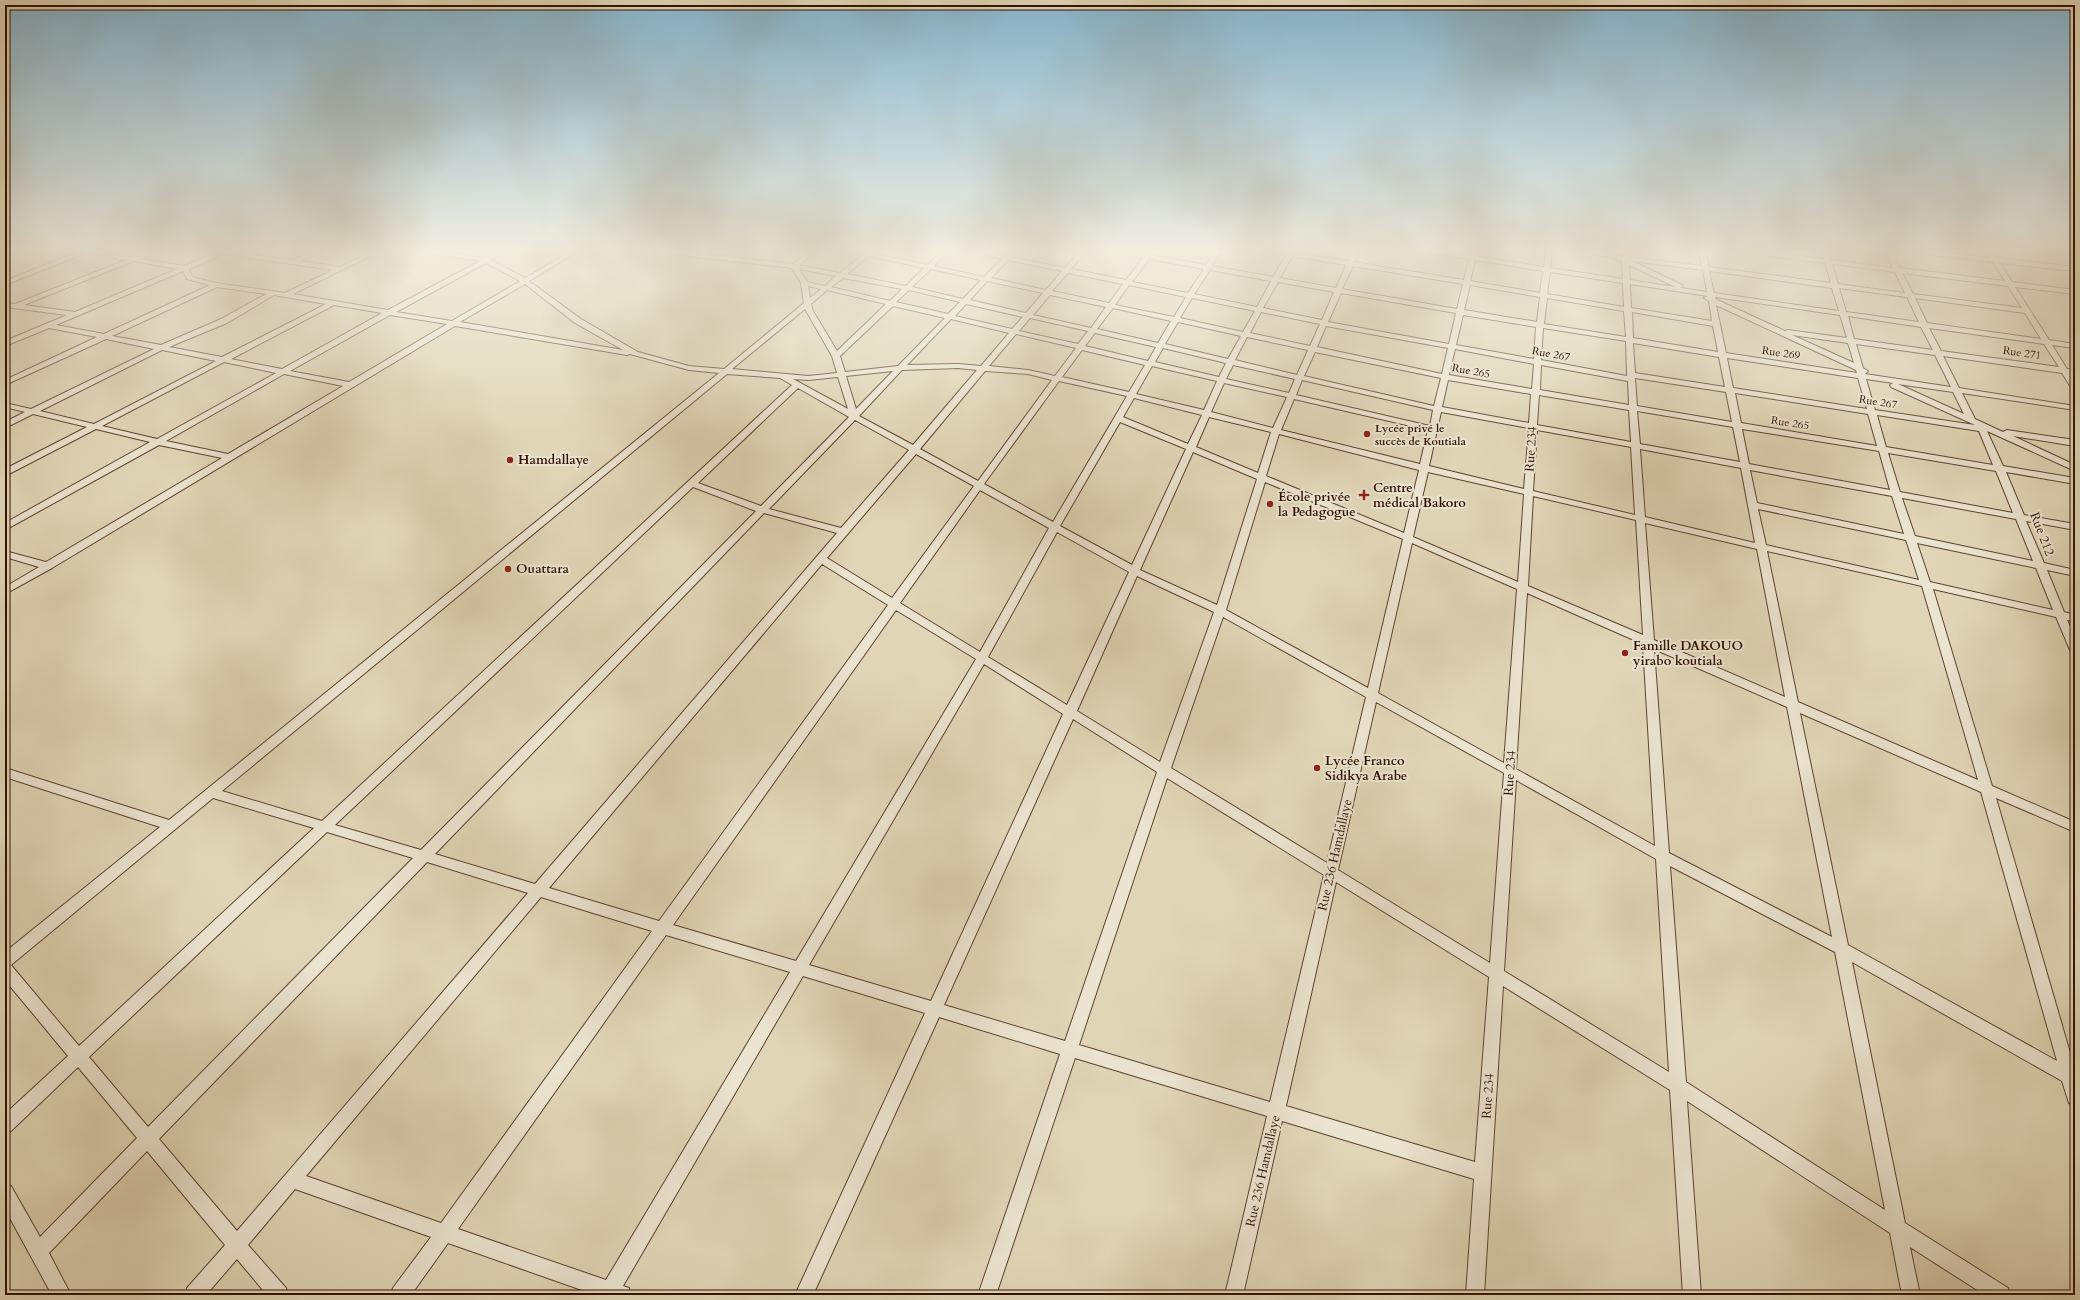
<svg xmlns="http://www.w3.org/2000/svg" width="2080" height="1300" font-family="Cardo,serif">
<style>
.lines{fill:none;stroke-linecap:round;stroke-linejoin:round}
.minor-casing{stroke:#5d432e;stroke-width:2}
.minor{fill:#ebe4d0;fill-rule:evenodd}
.poi-dot{fill:#8f2418;stroke:#ebe4d0;stroke-width:1.5}
.labels{text-anchor:middle;dominant-baseline:central;stroke-width:4;stroke-linejoin:round;paint-order:stroke}
.far-street-label{font-size:11px;fill:#311201;stroke:#ebe4d0}
.far-poi-label{font-size:11px;font-weight:bold;fill:#311201;stroke:#ebe4d0;text-anchor:start}
.street-label{font-size:13px;fill:#311201;stroke:#ebe4d0}
.poi-label{font-size:13px;font-weight:bold;fill:#311201;stroke:#ebe4d0;text-anchor:start}
</style>
<rect width="100%" height="100%" fill="#e0d6b7"/>
<filter id="stains"><feTurbulence type="fractalNoise" baseFrequency=".005" numOctaves="4"/><feColorMatrix values="0 0 0 0 .2 0 0 0 0 .09 0 0 0 0 .02 0 0 0 .5 -.17"/></filter>
<radialGradient id="worn" r=".72"><stop offset=".6" stop-color="#630" stop-opacity="0"/><stop offset="1" stop-color="#630" stop-opacity=".3"/></radialGradient>
<g class="lines">
<defs>
<path id="minor" d="M10 251H19L5 257V253Z
M80 251H94L133 257 150 251H158L141 259 184 266 220 251 293 260 314 251H322L301 261 340 267 373 251H381L293 294 388 310 480 261 428 253 425 251H440L485 258 498 251H506L491 260 525 278 571 251H578L529 281 581 319 638 352 689 366 724 369 804 303 801 283 792 268 662 253 659 251H678L793 264 809 251H816L799 265 840 273 867 251H874L872 253 928 265 942 251H949L934 266 984 277 1002 259 970 251H982L1005 256 1010 251H1016L1011 257 1065 268 1080 251H1086L1071 269 1126 280 1143 258 1113 251H1126L1145 254 1148 251H1154L1151 255 1206 265 1215 251H1221L1212 266 1273 277 1286 255 1270 251H1294L1293 252 1348 261 1353 251H1359L1354 262 1464 280 1469 259 1428 253 1425 251H1440L1470 255 1471 251H1477L1476 256 1544 267 1546 251H1552L1550 268 1623 279 1622 262 1612 257 1580 253 1577 251H1610L1622 257V251H1628L1629 257 1702 266 1699 251H1705L1709 267 1831 283 1825 263 1743 253 1740 251H1758L1824 259 1822 251H1828L1831 260 1893 268 1885 251H1891L1900 268 2005 281 1993 262 1914 253 1911 251H1930L1990 258 1986 251H1992L1997 258 2075 267V271L2000 263 2012 282 2075 290V294L2015 287 2049 340 2075 344V348L2052 345 2067 369 2075 370V374H2071L2075 381V389H2072L2062 373 1943 356 1959 388 2075 406V410L1962 393 1975 419 2003 432 2007 430 2075 440V446L2013 436 2075 465V471L1987 431 2003 466 2075 478V484L2006 472 2024 515 2075 524V530L2026 521 2044 563 2075 570V576L2047 570 2064 612 2075 615V621L2067 620 2075 637V654L2070 650 2056 617 1933 589 1992 786 2075 822V832L1996 798 2075 1070V1106L2069 1103 2062 1081 1852 962 1905 1223 2008 1288 2010 1295H1985L1910 1247 1920 1295H1902L1890 1233 1687 1101 1701 1295H1683L1670 1090 1503 986 1484 1295H1466L1474 1179 1282 1121 1243 1295H1225L1267 1116 1075 1058 996 1295H978L1060 1054 939 1017 813 1295H795L925 1013 803 976 623 1286 629 1288 631 1295H596L448 1243 411 1295H391L393 1288 431 1237 295 1189 248 1245 286 1288 288 1295H267L237 1259 206 1295H185L187 1288 225 1245 147 1151 49 1253 71 1295H52L5 1209V1183L11 1186 40 1237 137 1138 78 1067 11 1131 5 1133V1114L68 1056 5 980V952L160 827 5 777V768L169 820 719 373 689 370 630 354 627 355 455 326 52 568 5 594V587L39 567 5 557V551L46 562 222 458 159 445 5 530V523L150 442 96 429 5 476V469L87 427 33 414 5 428V422L25 412 5 407V403L31 409 154 349 106 339 5 385V380L97 337 49 328 5 346V341L67 315 5 307V303L15 304 126 260 86 253 5 285V281ZM223 254 333 270 285 293 216 283 192 277 189 269ZM869 256 924 268 906 286 847 274ZM1292 256 1346 265 1336 288 1280 278ZM1149 259 1204 269 1188 293 1132 282ZM1008 260 1062 271 1046 290 991 278ZM1475 260 1543 271 1540 293 1470 281ZM134 261 177 269 75 312 24 305ZM1632 261 1703 270 1707 292 1681 288 1683 286 1682 285ZM486 263 520 281 452 321 396 312ZM1832 264 1895 272 1905 293 1838 284ZM1629 265 1676 287 1630 280ZM1353 266 1463 284 1457 309 1342 289ZM799 269 836 276 825 286 807 282ZM931 269 981 280 963 299 912 287ZM1210 270 1271 281 1257 307 1194 294ZM183 271 187 279 210 285 104 334 56 325ZM1709 271 1832 288 1839 311 1714 293ZM1550 272 1623 283 1624 307 1547 294ZM1068 273 1123 284 1109 303 1052 291ZM1902 273 2008 286 2022 308 1913 294ZM843 278 902 289 890 301 831 287ZM987 281 1043 293 1026 313 970 300ZM1278 282 1334 292 1322 320 1263 308ZM525 284 575 323 623 350 460 322ZM1630 284 1708 296 1704 298 1709 301 1712 321 1631 308ZM1129 285 1186 297 1174 317 1115 305ZM1470 285 1540 297 1537 322 1464 310ZM808 286 821 289 810 298ZM217 287 266 294 221 319 161 345 112 336ZM1839 288 1907 297 1919 322 1846 312ZM827 290 886 304 837 351 813 311 811 304ZM909 290 960 302 948 314 896 302ZM1341 293 1456 313 1449 344 1328 322ZM274 295 326 304 222 357 169 347 227 323ZM1050 295 1106 307 1091 328 1033 315ZM1715 297 1840 315 1847 338 1788 330 1785 331 1715 299ZM1192 298 1255 311 1243 332 1180 318ZM1547 298 1624 311 1626 337 1544 324ZM1915 298 2025 313 2041 339 1927 323ZM966 304 1023 317 1012 329 955 316ZM334 305 382 313 282 369 231 359ZM1716 305 1856 370 1857 373 1726 353ZM893 306 945 318 898 366 845 372 840 356ZM1113 308 1171 321 1158 343 1097 329ZM805 309 832 356 837 373 808 376 732 369ZM1261 312 1320 324 1310 346 1250 333ZM1632 312 1713 326 1718 352 1633 338ZM390 315 447 324 349 382 290 371ZM1463 315 1536 327 1534 359 1456 345ZM1848 316 1921 327 1933 350 1854 339ZM1030 318 1088 331 1078 344 1019 331ZM951 319 1009 333 981 366 958 364 907 365ZM1178 322 1241 336 1228 359 1165 344ZM1326 326 1448 348 1442 374 1317 347ZM1543 328 1626 341 1627 376 1541 360ZM1929 328 2044 344 2059 367 1941 351ZM1095 333 1156 347 1148 361 1085 346ZM1016 334 1076 348 1055 376 1028 370 989 366ZM1792 335 1848 343 1854 363ZM1247 337 1308 350 1297 375 1235 360ZM1633 343 1719 357 1725 387 1635 373ZM1856 344 1935 355 1951 387 1865 374 1868 371 1863 368ZM1163 348 1226 363 1219 377 1155 362ZM1455 349 1534 364 1532 389 1449 375ZM162 350 216 361 94 424 40 411ZM1082 350 1145 365 1129 392 1062 377ZM1315 352 1441 378 1434 406 1304 376ZM1727 358 1858 378 1867 409 1733 388ZM224 362 276 373 157 439 102 426ZM1233 365 1295 379 1289 393 1226 379ZM1541 365 1628 381 1629 405 1540 390ZM1152 366 1217 381 1204 410 1136 394ZM958 368 977 370 913 445 859 416 902 370ZM893 371 856 409 846 376ZM985 371 1028 374 1052 380 978 481 920 449ZM284 374 343 386 228 454 166 441ZM727 374 780 378 792 385 322 821 222 791ZM838 377 848 409 793 379 808 380ZM1635 378 1726 392 1732 422 1637 406ZM1866 379 1893 383 1890 385 1891 387 1975 425 1875 410ZM1302 380 1433 410 1430 426 1296 395ZM1448 380 1531 394 1529 423 1442 407ZM1059 381 1127 396 1053 522 984 484ZM1224 383 1287 397 1273 428 1211 412ZM1898 384 1953 392 1964 414ZM798 388 849 417 761 506 698 483ZM1735 393 1868 414 1877 446 1741 423ZM1539 395 1629 410 1631 442 1537 425ZM1134 398 1202 415 1188 444 1123 417ZM1294 399 1428 430 1420 464 1281 430ZM1637 411 1733 427 1740 462 1640 444ZM1441 412 1529 428 1524 489 1429 466ZM1877 415 1979 431 1993 465 1886 447ZM1209 417 1271 432 1258 473 1196 447ZM855 420 909 450 841 528 769 509ZM1120 422 1186 449 1132 565 1060 526ZM1742 429 1879 451 1890 490 1749 464ZM1537 430 1631 447 1635 515 1533 491ZM1279 434 1419 470 1404 533 1266 476ZM1640 449 1741 468 1755 543 1645 517ZM1193 452 1257 479 1217 605 1140 570ZM1888 453 1996 471 2013 513 1900 492ZM916 454 974 486 892 598 827 558ZM1750 470 1892 496 1904 534 1757 503ZM1428 472 1524 494 1518 582 1413 537ZM1265 482 1403 539 1368 688 1226 610ZM693 487 756 511 421 850 335 825ZM980 490 1049 528 980 652 900 603ZM1533 496 1636 520 1643 635 1528 586ZM1902 498 2016 519 2033 561 1915 536ZM1758 509 1906 540 1919 580 1766 545ZM764 513 837 533 535 884 435 854ZM1645 523 1757 549 1785 697 1654 640ZM1057 532 1129 572 1067 705 988 657ZM1412 543 1517 589 1504 763 1378 693ZM1917 543 2036 568 2053 610 1930 582ZM1767 551 1922 586 1978 780 1798 702ZM822 564 888 605 659 921 549 888ZM1137 576 1214 612 1160 762 1077 711ZM1527 593 1643 644 1655 846 1516 769ZM896 610 976 659 796 961 673 925ZM1223 617 1366 697 1327 863 1171 768ZM1654 649 1787 707 1832 937 1669 853ZM984 664 1063 714 931 1001 809 965ZM1376 702 1504 773 1490 963 1338 870ZM1800 713 1981 792 2057 1061 1848 945ZM1073 719 1157 772 1065 1041 944 1005ZM1167 778 1324 875 1270 1102 1079 1045ZM1516 780 1656 859 1669 1072 1504 971ZM213 798 314 828 79 1046 11 965ZM327 832 413 858 148 1127 89 1057ZM427 862 528 893 237 1231 159 1139ZM1670 866 1835 952 1885 1210 1686 1082ZM1336 882 1489 977 1475 1162 1286 1106ZM541 897 652 931 441 1223 306 1176ZM666 935 790 972 606 1280 458 1229Z
M2067 251H2073L2075 259Z"/>
</defs>
<use href="#minor" class="minor-casing"/>
<use href="#minor" class="minor"/>
</g>
<linearGradient id="sky" x2="0" y2="1"><stop stop-color="#87b6cf"/><stop offset="0.58" stop-color="#f1eddf"/><stop offset="1" stop-color="#f1eddf" stop-opacity="0"/></linearGradient>
<rect width="2080" height="433" fill="url(#sky)"/>
<g class="poi-dot">
<circle cx="1367" cy="434" r="4"/>
<circle cx="510" cy="460" r="4"/>
<path d="M1362 489h4v4h4v4h-4v4h-4v-4h-4v-4h4z"/>
<circle cx="1270" cy="504" r="4"/>
<circle cx="508" cy="569" r="4"/>
<circle cx="1625" cy="653" r="4"/>
<circle cx="1317" cy="768" r="4"/>
</g>
<g class="labels">
<g class="far-street-label">
<text transform="translate(1781 353) rotate(8)">Rue 269</text>
<text transform="translate(2022 353) rotate(8)">Rue 271</text>
<text transform="translate(1551 354) rotate(10)">Rue 267</text>
<text transform="translate(1471 371) rotate(10)">Rue 265</text>
<text transform="translate(1878 402) rotate(9)">Rue 267</text>
<text transform="translate(1790 423) rotate(9)">Rue 265</text>
</g>
<g class="far-poi-label">
<text x="1375" y="428">Lycée privé le<tspan x="1375" dy="13">succès de Koutiala</tspan></text>
</g>
<g class="street-label">
<text transform="translate(1531 449) rotate(-86)">Rue 234</text>
<text transform="translate(2042 534) rotate(69)">Rue 212</text>
<text transform="translate(1510 773) rotate(-86)">Rue 234</text>
<text transform="translate(1335 855) rotate(-77)">Rue 236 Hamdallaye</text>
<text transform="translate(1488 1096) rotate(-86)">Rue 234</text>
<text transform="translate(1263 1171) rotate(-77)">Rue 236 Hamdallaye</text>
</g>
<g class="poi-label">
<text x="518" y="460">Hamdallaye</text>
<text x="1373" y="488">Centre<tspan x="1373" dy="15">médical Bakoro</tspan></text>
<text x="1278" y="497">École privée<tspan x="1278" dy="15">la Pedagogue</tspan></text>
<text x="516" y="569">Ouattara</text>
<text x="1633" y="646">Famille DAKOUO<tspan x="1633" dy="15">yirabo koutiala</tspan></text>
<text x="1325" y="761">Lycée Franco<tspan x="1325" dy="15">Sidikya Arabe</tspan></text>
</g>
</g>
<rect width="2080" height="1300" fill="none" stroke="#e0d6b7" stroke-width="20"/>
<rect x="6" y="6" width="2068" height="1288" fill="none" stroke="#311201" stroke-width="2"/>
<rect x="10" y="10" width="2060" height="1280" fill="none" stroke="#311201"/>
<rect width="100%" height="100%" filter="url(#stains)"/>
<rect width="100%" height="100%" fill="url(#worn)"/>
</svg>
